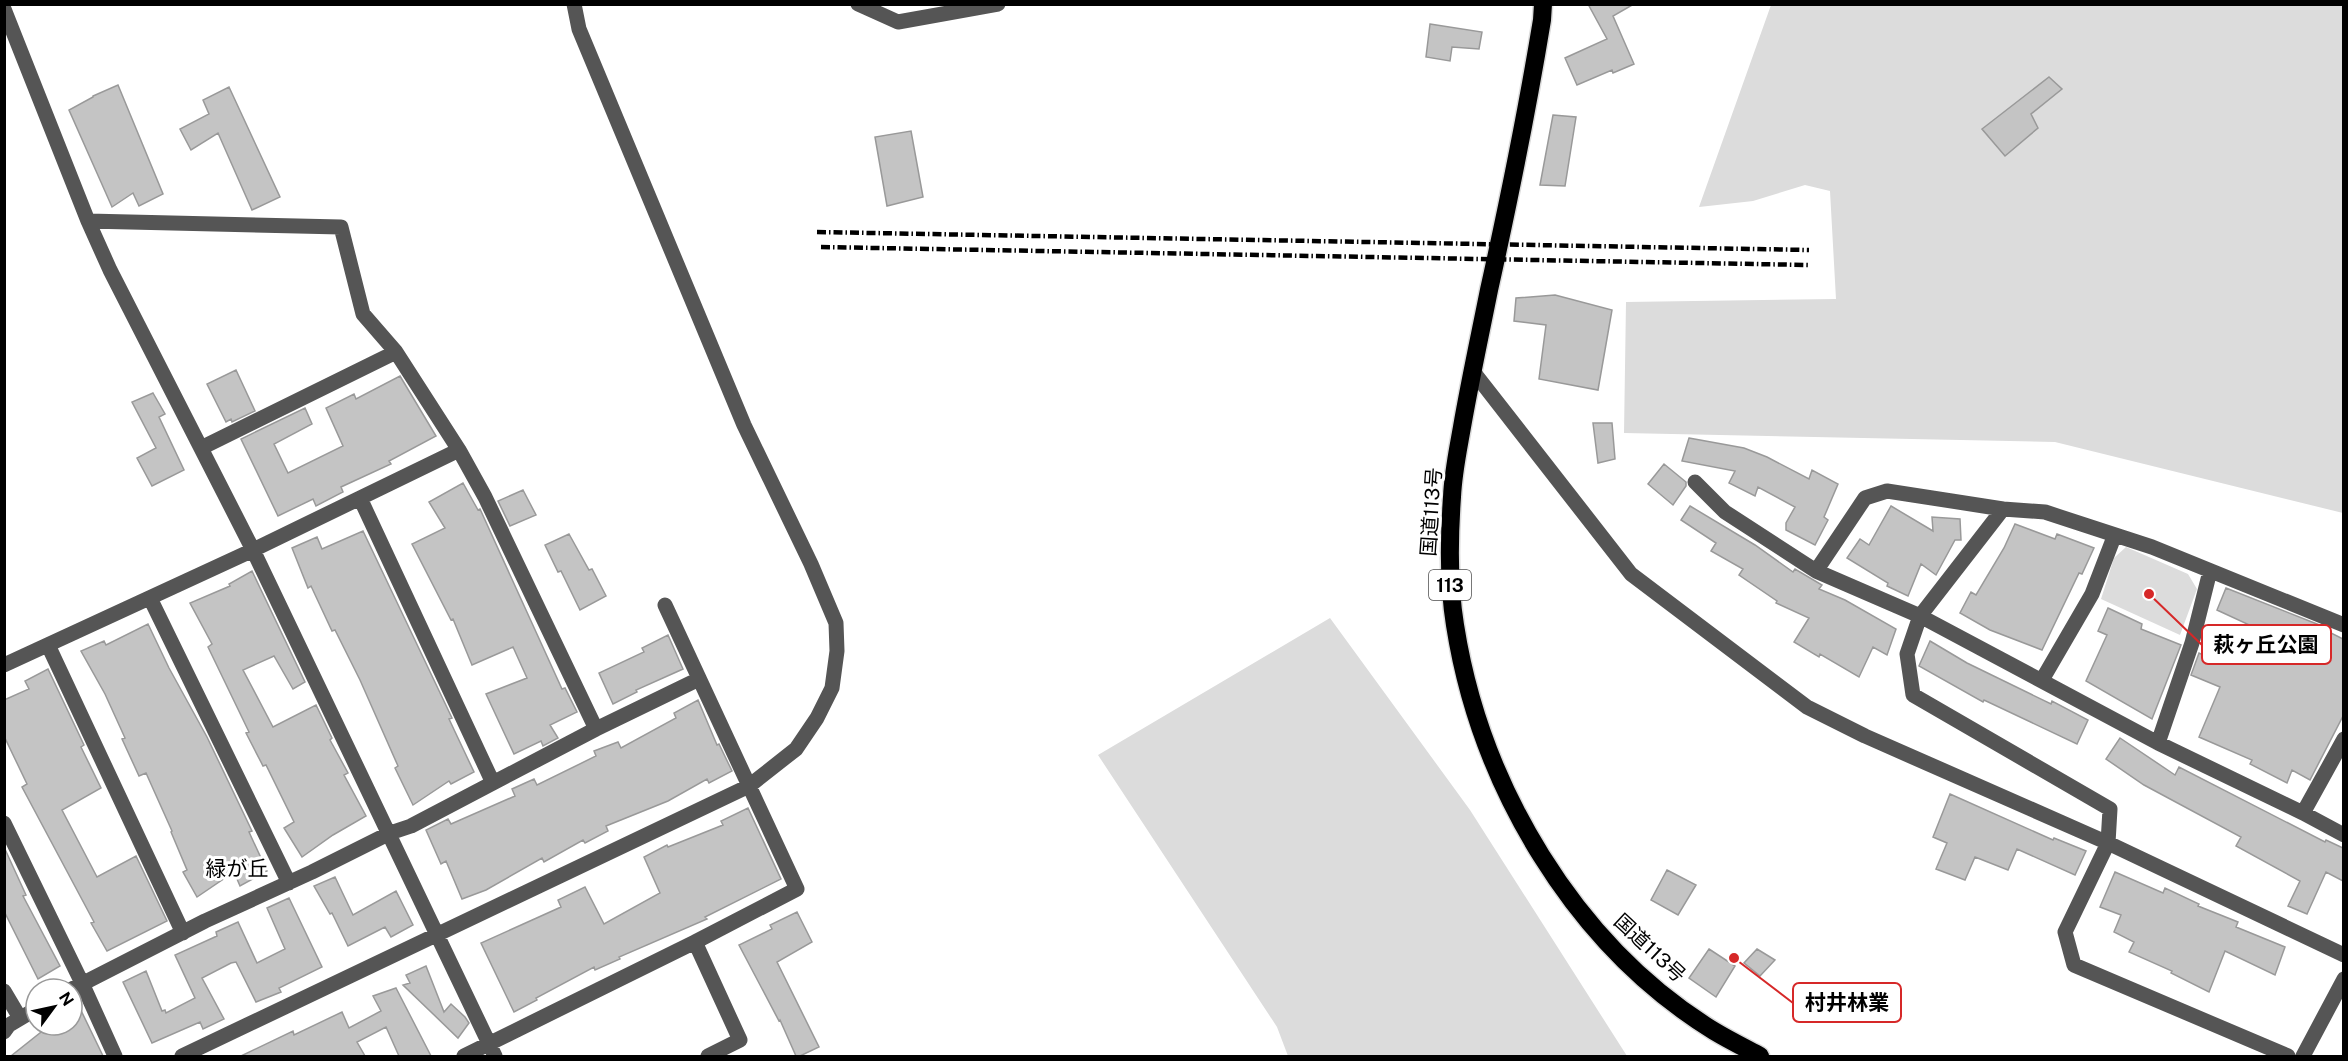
<svg xmlns="http://www.w3.org/2000/svg" width="2348" height="1061" font-family="'Public Sans','Noto Sans JP',sans-serif">
<style>
.green{fill:#dcdcdc}
.building{fill:#c4c4c4;stroke:#999;stroke-width:1.5}
.lines{fill:none;stroke-linecap:round;stroke-linejoin:round}
.highway-casing{stroke:#dbdbdb;stroke-width:21}
.minor{stroke:#555;stroke-width:15}
.highway{stroke:#000;stroke-width:18}
.rail{stroke:#000;stroke-width:4.5;stroke-dasharray:9 3 1.5 3;stroke-linecap:butt}
.labels{text-anchor:middle;dominant-baseline:central;stroke-width:6;stroke-linejoin:round;paint-order:stroke}
.shield{fill:#fff;stroke:#4c4c4c;stroke-width:1.5}
.shield-label{font-size:18px;font-weight:bold;fill:#000}
.street-label{font-size:20px;fill:#000;stroke:#fff}
.neighbourhood-label{font-size:21px;fill:#000;stroke:#fff}
.leader{fill:none;stroke:#d62828;stroke-width:2}
.callout-dot{fill:#d62828;stroke:#fff;stroke-width:2}
.callout{fill:#fff;stroke:#d62828;stroke-width:2}
.callout-label{font-size:21px;text-anchor:middle;font-weight:bold;fill:#000}
</style>
<rect width="100%" height="100%" fill="#fff"/>
<path class="green" d="M1771 5H2343V513L2055 442 1624 433 1626 302 1836 299 1830 191 1805 185 1753 201 1699 207Z
M2126 547 2188 574 2197 589 2180 635 2101 599 2114 558Z
M1330 618 1470 810 1627 1056H1288L1277 1027 1098 755Z"/>
<path class="building" d="M1588 4H1634L1613 16 1634 64 1613 73 1612 70 1577 85 1565 58 1607 39Z
M1430 24 1482 32 1479 49 1452 47 1450 61 1426 57Z
M2049 77 2062 89 2031 114 2038 128 2005 156 1982 129Z
M118 85 163 194 139 206 133 193 112 207 69 110 93 97V96Z
M229 87 280 197 252 210 218 133 191 150 180 129 209 114 203 100Z
M1553 115 1576 117 1565 186 1540 185Z
M911 131 923 197 887 206 875 137Z
M1555 295 1612 310 1598 390 1539 379 1546 325 1514 321 1516 298Z
M236 370 255 411 232 422 231 419 226 422 207 384Z
M400 376 436 436 389 461 391 464 341 487 343 492 316 506 313 499 278 516 241 439 305 408 312 424 274 444 288 473 343 446 326 408 354 394 356 399Z
M153 393 165 414 159 417 184 470 152 486 137 458 156 448 132 402Z
M1593 423H1612L1615 459 1598 463Z
M1689 438 1744 448 1767 457 1809 479 1812 470 1838 484 1824 517 1828 520 1815 545 1786 530V523L1795 507 1758 487 1755 496 1729 483 1735 471 1682 461Z
M1664 464 1686 482V486L1673 505 1648 484Z
M463 483 478 510 480 509 562 689 565 688 577 712 550 725 558 738 543 746 541 741 514 754 486 694 527 678 513 647 472 665 453 619 451 620 412 544 445 528 429 502Z
M523 490 536 515 510 526 498 501Z
M1690 506 1755 545 1793 572 1795 569 1822 585 1819 589 1845 600 1896 629 1887 655 1873 647 1859 677 1820 654 1819 657 1794 642 1809 618 1776 603 1777 601 1739 575 1743 569 1711 551 1716 543 1681 520Z
M1891 506 1933 531 1932 517 1960 519 1961 540H1955L1936 575 1921 564 1908 596 1887 586 1888 583 1847 558 1860 539 1869 545Z
M2015 524 2055 539 2057 534 2094 548 2082 574 2079 573 2042 650 1990 630 1960 613 1971 592 1976 595 2004 548Z
M363 531 452 718 449 719 474 772 451 784 449 781 413 805 395 768 398 766 360 680 335 630 332 631 311 586 308 588 292 548 317 537 322 549Z
M569 534 589 570 592 569 606 596 580 610 561 571 558 572 545 545Z
M252 571 305 682 293 689 274 656 243 670 273 727 316 705 332 738 330 740 348 773 344 775 366 816 333 835 302 857 284 828 294 822 266 765 263 766 246 733 249 732 208 647 212 644 190 603 230 586 229 584Z
M2226 588 2322 626 2321 628 2343 639V716L2310 780 2292 770 2287 783 2250 764 2252 760 2199 737 2220 687 2191 675 2199 653 2203 655 2207 645 2241 659 2256 628 2217 610Z
M2108 608 2142 624 2141 629 2181 645 2152 719 2086 681 2107 635 2098 631Z
M148 624 169 668 207 737 252 831 249 832 267 871 240 886 234 872 197 897 183 872 187 870 171 832 172 831 146 773 139 776 122 739 125 738 105 694 81 651 104 641 106 645Z
M668 635 683 669 636 690 637 692 613 704 599 673 644 652 642 648Z
M1930 641 1967 663 2051 704 2052 701 2088 720 2077 744 1984 700 1983 702 1919 666Z
M48 669 84 745 81 747 101 788 62 810 97 877 136 856 167 921 107 951 91 923 94 922 22 787 27 784 4 736V700L29 689 25 681Z
M698 700 717 745 719 744 732 771 709 783 707 779 668 801 606 826 608 831 585 843 583 840 544 862 542 858 486 890 462 899 446 861 441 864 426 830 448 819 451 824 515 796 512 789 534 779 537 785 596 756 594 751 618 742 621 748 676 718 674 713Z
M2120 738 2175 775 2179 767 2325 842 2326 840 2343 848V881L2326 872 2307 914 2288 906 2300 881 2236 846 2241 837 2144 785 2106 759Z
M1950 794 2053 840 2054 838 2086 851 2075 875 2017 849 2008 870 1975 857 1965 880 1936 869 1947 843 1933 837Z
M748 808 781 879 705 917 707 919 619 957 620 959 595 970 594 967 536 998 537 1000 514 1012 481 943 561 907 558 900 585 887 604 924 660 893 644 857 667 845 668 847 723 825 721 821Z
M4 847 26 895 23 896 60 966 38 979 4 911Z
M1667 870 1696 885 1678 915 1651 900Z
M2115 872 2163 893 2165 888 2199 904 2198 906 2238 922 2236 927 2285 947 2275 975 2225 951 2209 992 2171 973 2172 971 2129 952 2134 942 2114 932 2121 915 2100 907Z
M335 877 353 915 396 891 413 925 391 937 385 927 348 946 332 913 330 914 314 886Z
M289 898 322 967 279 988 281 992 256 1002 236 962 231 963 202 978 224 1019 203 1029 200 1022 152 1043 123 982 146 971 162 1011 165 1010 166 1013 195 998 175 955 217 936 216 932 238 922 257 963 285 949 267 908Z
M797 912 812 942 777 962 819 1047 800 1056H796L780 1020 779 1021 739 945 772 929 770 925Z
M1709 949 1735 966 1716 997 1689 978Z
M1757 949 1775 960 1760 976 1744 963Z
M426 966 444 1012 451 1004 465 1017 469 1023 458 1038 403 985 410 983 406 975Z
M396 988 431 1056H399L386 1027 357 1042 365 1056H241L293 1031 294 1035 342 1012 349 1028 381 1011 373 996Z
M75 998 103 1056H11L50 1025H72V999Z"/>
<g class="lines">
<defs>
<path id="highway" d="M1543 4 1542 20C1527 111 1509 200 1489 290 1480 335 1470 381 1462 427 1458 450 1453 473 1452 497 1449 539 1448 582 1455 625 1480 785 1574 945 1714 1031 1729 1040 1745 1048 1760 1056"/>
</defs>
<use href="#highway" class="highway-casing"/>
<path class="minor" d="M858 4 898 22 998 4
M4 9 88 221 110 270 253 550 495 1056
M1472 370 1631 574 1807 707 1865 736 2108 843 2344 955
M201 448 396 352
M1695 482 1725 512 1816 571 1920 616 2158 743 2303 813 2344 835
M360 498 493 783
M1816 571 1865 498 1887 491 2003 509
M150 598 289 883
M665 605 797 889 695 942 740 1040 708 1056
M48 645 183 933
M4 665 253 550 459 450
M2042 680 2092 594 2114 537
M596 729 699 679
M2158 743 2192 643 2210 571
M2303 813 2344 739
M4 823 82 983 115 1056
M72 989 205 921 312 872 390 833 411 826 596 729 485 497 459 450 396 352 363 314 341 227 88 221
M4 991 20 1018
M4 1032 9 1025 36 1009
M182 1056 749 786 796 749 817 718 832 688 837 651 836 623 811 564 744 425 579 29 574 4
M464 1056 695 942
M2288 1056 2074 965 2065 932 2108 843 2110 809 1913 695 1907 654 1920 616 2003 509 2045 512 2152 547 2344 625
M2303 1056 2344 979"/>
<use href="#highway" class="highway"/>
<path class="rail" d="M817 232 1809 250
M821 247 1809 265"/>
</g>
<g class="labels">
<rect class="shield" x="1429" y="570" width="42" height="30" rx="4.5"/>
<g class="shield-label">
<text x="1450" y="585">113</text>
</g>
<g class="street-label">
<text transform="translate(1431 512) rotate(-86)">国道113号</text>
<text transform="translate(1650 948) rotate(43)">国道113号</text>
</g>
<g class="neighbourhood-label">
<text x="237" y="868">緑が丘</text>
</g>
</g>
<path class="leader" d="M2149 594L2202 645M1734 958L1793 1003"/>
<g class="callout-dot">
<circle cx="2149" cy="594" r="6"/>
<circle cx="1734" cy="958" r="6"/>
</g>
<g class="callout">
<rect x="2202" y="625" width="129" height="39" rx="6"/>
<rect x="1793" y="983" width="108" height="39" rx="6"/>
</g>
<g class="callout-label">
<text x="2266" y="652">萩ヶ丘公園</text>
<text x="1847" y="1010">村井林業</text>
</g>
<rect width="2348" height="1061" fill="none" stroke="#000000" stroke-width="12"/>
<g transform="translate(54 1007) rotate(57)"><circle r="28" fill="#ffffff" stroke="#999999" stroke-width="1.5"/>
<path d="M0-4.5L10 22L0 15L-10 22Z" fill="#000000"/>
<text y="-9" font-size="16" font-weight="bold" text-anchor="middle" fill="#000000">N</text>
</g>
</svg>
